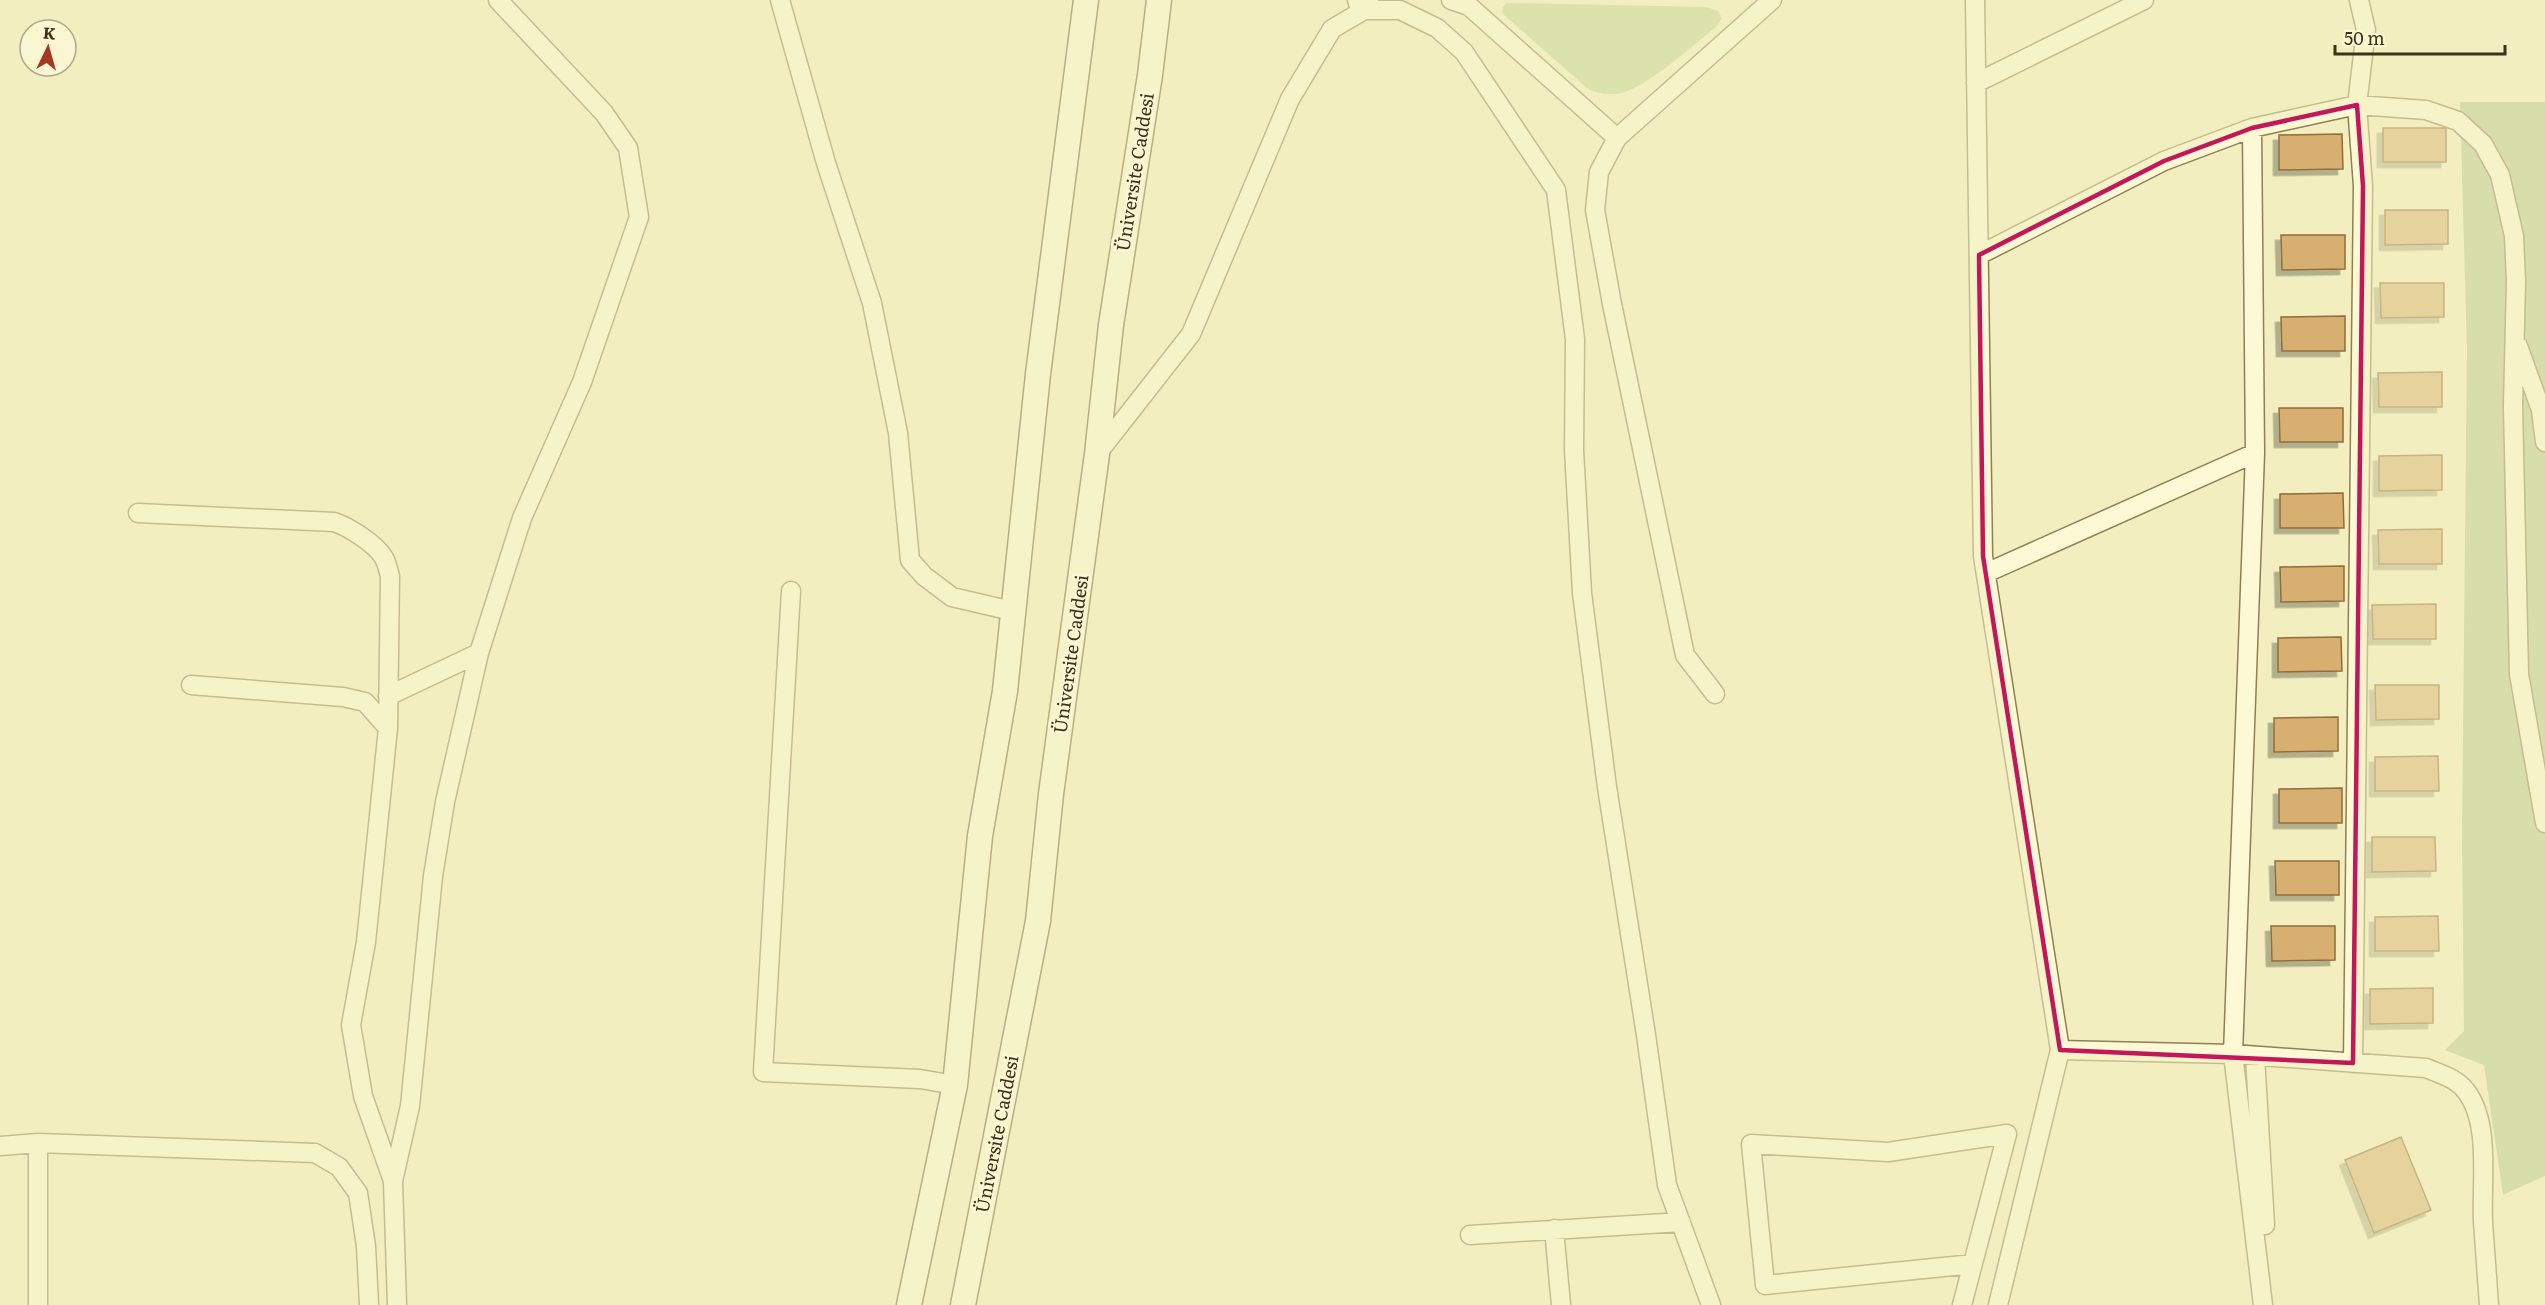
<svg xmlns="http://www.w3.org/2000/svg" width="2545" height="1305" font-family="Literata,serif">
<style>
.green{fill:#bed392}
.cemetery{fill:#b6c793}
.building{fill:#d6af71;stroke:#916d38;stroke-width:1.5;filter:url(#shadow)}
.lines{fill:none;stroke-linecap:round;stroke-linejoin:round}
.street-casing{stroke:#8f7f55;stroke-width:21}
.secondary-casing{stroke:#716039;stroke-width:27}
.street{stroke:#fdf9d4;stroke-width:18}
.secondary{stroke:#fdf9d4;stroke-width:24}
.marked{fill:none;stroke:#c2185b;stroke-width:4.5;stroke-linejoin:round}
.labels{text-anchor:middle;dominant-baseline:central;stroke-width:6;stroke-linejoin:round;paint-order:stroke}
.street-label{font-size:18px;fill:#3d321c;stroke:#faf6d1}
</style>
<defs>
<filter id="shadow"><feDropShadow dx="-5.5" dy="5.5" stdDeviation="0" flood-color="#0004"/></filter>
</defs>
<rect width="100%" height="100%" fill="#f3eec0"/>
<path class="green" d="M1506 3 1707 7 1718 11 1722 18 1717 26C1694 44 1644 91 1616 94 1605 95 1597 93 1588 89L1503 14 1502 9Z"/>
<path class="cemetery" d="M2460 102H2545V1176L2503 1195 2484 1065 2445 1050 2464 1031 2462 834 2467 350Z"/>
<path class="building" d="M2383 128H2446V162H2383Z
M2342 134 2343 169 2279 170V135Z
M2385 210H2448V244L2385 245Z
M2281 235H2345V269L2282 270Z
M2380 283H2444V317L2381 318Z
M2345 316V351H2282L2281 317Z
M2442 372V407H2379L2378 373Z
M2279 408H2343V442H2280Z
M2442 455V490L2379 491V456Z
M2343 493 2344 528H2280V494Z
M2442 529V564H2379L2378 530Z
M2344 566V601L2281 602 2280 567Z
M2436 604V639H2373L2372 605Z
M2341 637 2342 671 2278 672V638Z
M2375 685H2439V719L2376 720Z
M2338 717V751L2274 752V718Z
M2438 756 2439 791H2375V757Z
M2342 788V823H2279V789Z
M2372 837H2435L2436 871 2372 872Z
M2275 861H2339V895H2276Z
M2438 916 2439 951H2375V917Z
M2271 926H2335V960L2272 961Z
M2433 988V1023L2370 1024V989Z
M2401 1137 2431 1210 2374 1233 2345 1160Z"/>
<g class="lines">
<defs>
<path id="street" d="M780 0 826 163 872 303 898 433 910 560 924 576 952 597 1012 611
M1357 0 1360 10H1400L1437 28 1464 52 1556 190 1575 339 1574 450 1582 593 1607 787 1646 1035 1667 1185 1711 1305
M1451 0 1469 6 1617 138 1772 0
M1975 0 1983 556 2060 1050
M1976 83 2144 0
M1617 138 1599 172 1595 210 1612 304 1685 655 1715 694
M1979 255 2164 161 2252 128 2357 105 2426 110 2458 121 2483 144 2500 175 2514 236 2516 281 2513 406 2519 674 2545 823
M2518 346 2541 410 2545 442
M1097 454 1191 334 1290 99 1332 29 1371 6
M138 513 334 522C349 527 376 544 384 558 387 563 388 570 390 576L388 728
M1986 573 2255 453
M791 591 763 1072 920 1079 955 1085
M191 685 343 697 365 702 388 728 366 942 351 1025 363 1096 393 1181 397 1305
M388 696 479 653
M2255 1056 2265 1225
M2353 1063 2363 186 2357 105 2366 30 2359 0
M0 1146 38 1143
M393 1181 410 1106 433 876 445 802 479 653 522 518 582 382 639 217 628 148 604 113 498 0
M1554 1229 1561 1305
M1470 1235 1681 1222
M38 1305V1143L315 1153 339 1167 358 1193 366 1246 369 1305
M1962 1305 2007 1134 1888 1152 1751 1144 1765 1285 1973 1264
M1998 1305 2060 1050 2233 1054 2255 453 2252 128
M2263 1305 2233 1054 2426 1068C2440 1074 2456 1078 2466 1091 2491 1123 2481 1183 2483 1222 2485 1250 2487 1277 2489 1305"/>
<path id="secondary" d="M909 1305 955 1085 980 836 1005 691 1038 374 1086 0
M963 1305 1038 921 1051 794 1097 454 1111 325 1150 75 1159 0"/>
</defs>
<use href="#street" class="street-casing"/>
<use href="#secondary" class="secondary-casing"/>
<use href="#street" class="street"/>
<use href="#secondary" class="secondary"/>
</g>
<path d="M0 0H2545V1305H0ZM2357 105 2363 186 2353 1063 2060 1050 1983 556 1979 255 2164 161 2252 128Z" fill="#f3eec0" fill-opacity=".55" fill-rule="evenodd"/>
<path class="marked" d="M2357 105 2363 186 2353 1063 2060 1050 1983 556 1979 255 2164 161 2252 128Z"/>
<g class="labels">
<g class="street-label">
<text transform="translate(1134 172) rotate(-81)">Üniversite Caddesi</text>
<text transform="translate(1070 654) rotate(-82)">Üniversite Caddesi</text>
<text transform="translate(996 1134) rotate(-79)">Üniversite Caddesi</text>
</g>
</g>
<g transform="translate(48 48) rotate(5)"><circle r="28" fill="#faf6d1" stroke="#aea889" stroke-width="1.5"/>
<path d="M0-4.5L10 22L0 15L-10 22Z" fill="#a5381e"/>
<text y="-9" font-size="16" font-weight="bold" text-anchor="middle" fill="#3d321c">K</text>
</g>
<path d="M2335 45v9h170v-9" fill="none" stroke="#3d321c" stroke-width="3"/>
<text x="2344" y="45" font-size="18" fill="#3d321c" stroke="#faf6d1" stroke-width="4.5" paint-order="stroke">50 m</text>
</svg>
